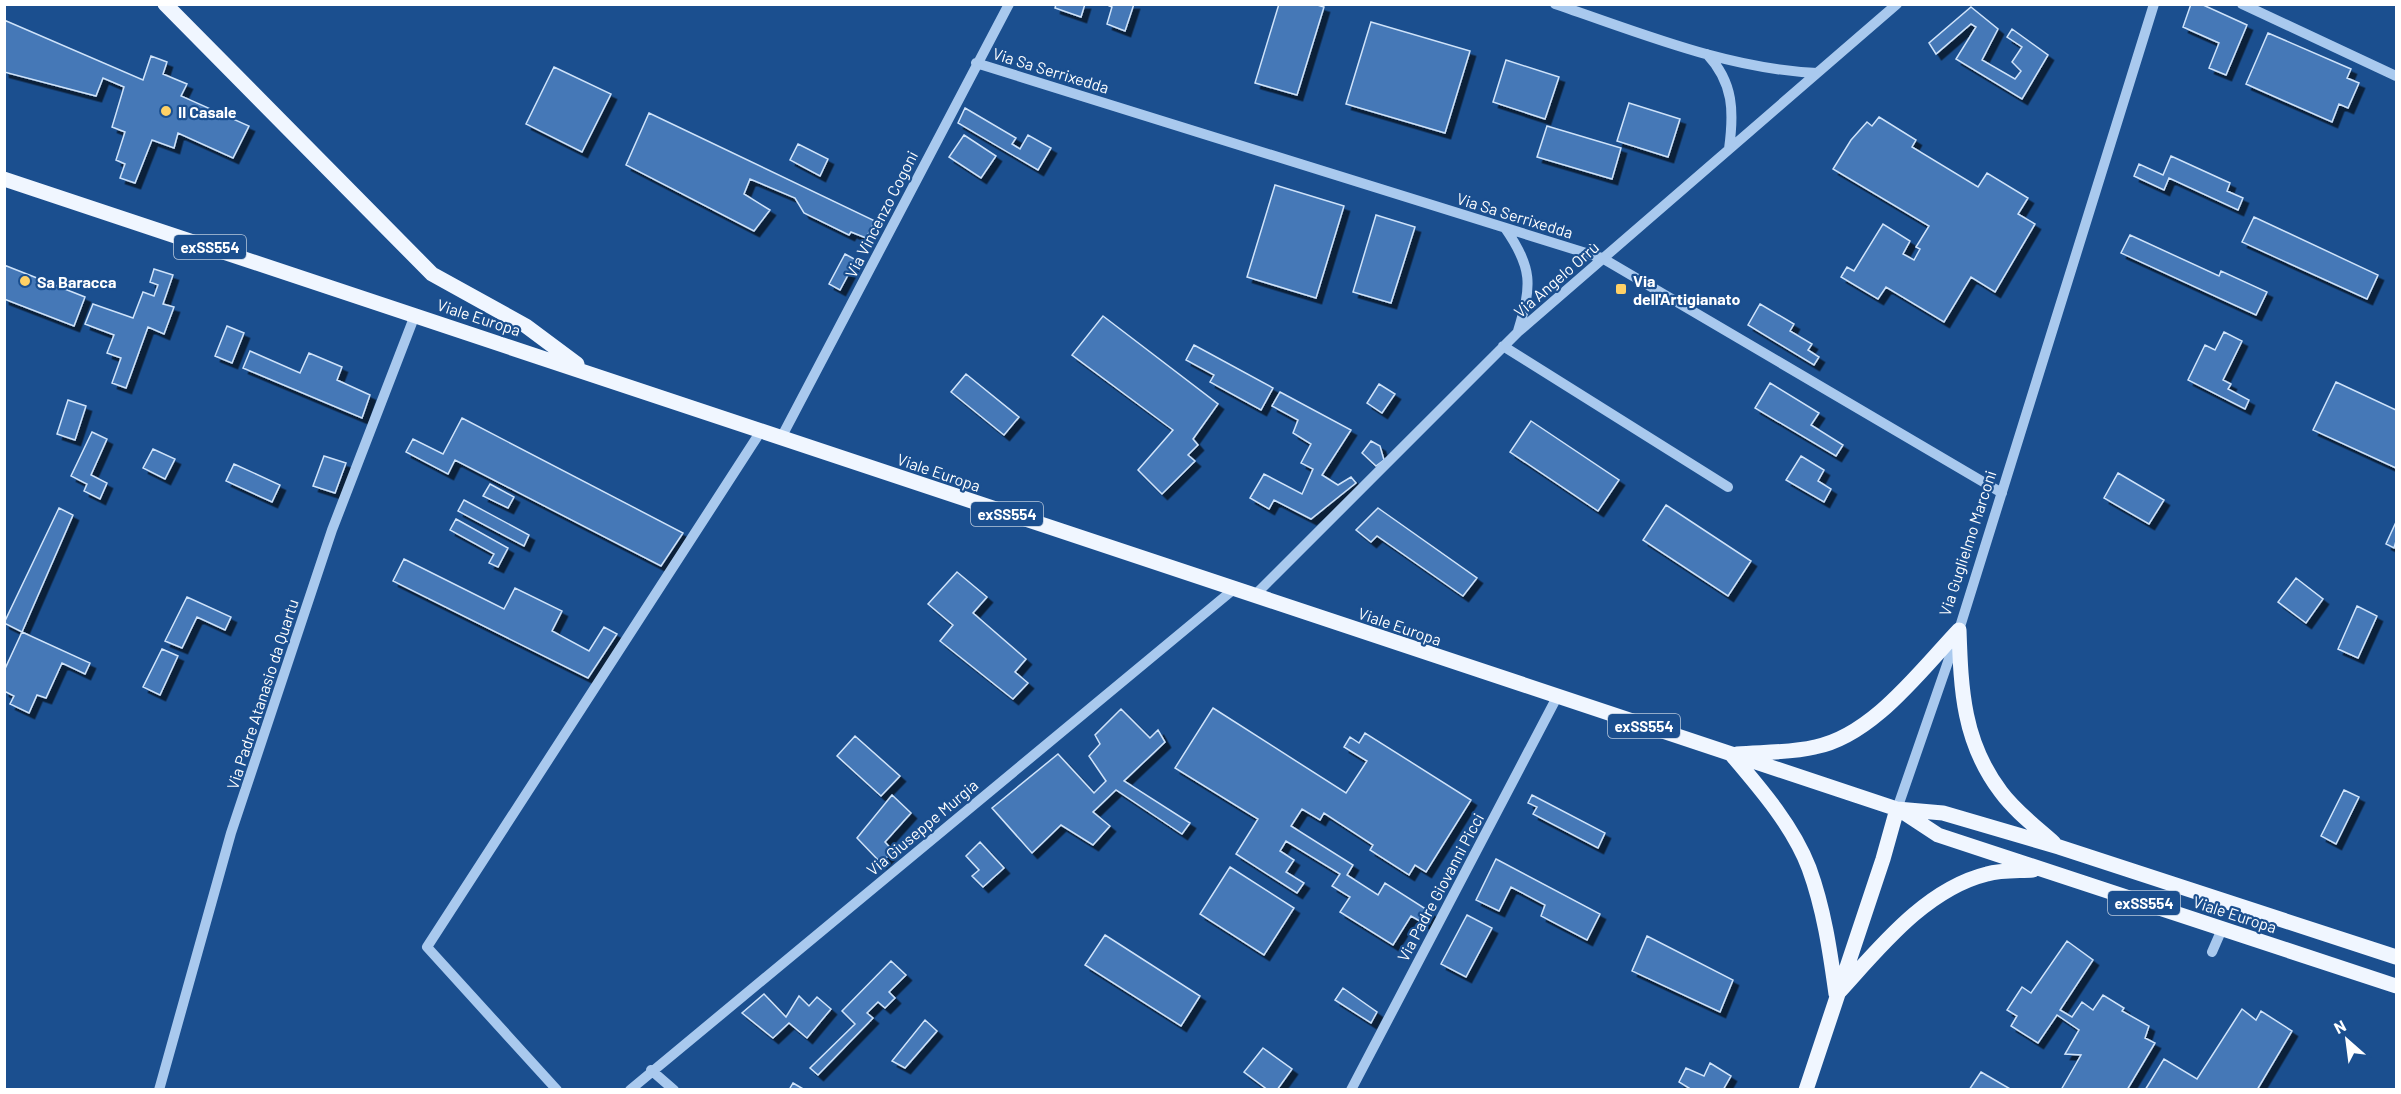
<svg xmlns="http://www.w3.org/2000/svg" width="2401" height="1094" font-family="Barlow,sans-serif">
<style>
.building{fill:#4478b7;stroke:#cfe3fa;stroke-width:1.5;filter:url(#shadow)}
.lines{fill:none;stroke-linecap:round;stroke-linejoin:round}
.minor{stroke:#a9c9ee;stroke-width:10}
.major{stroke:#f0f6ff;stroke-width:15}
.poi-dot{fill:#ffd166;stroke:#1b4f8f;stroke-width:2}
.labels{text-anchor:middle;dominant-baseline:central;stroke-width:4.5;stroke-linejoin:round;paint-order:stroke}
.shield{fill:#1b4f8f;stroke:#bbcadd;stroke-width:1.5}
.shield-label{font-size:15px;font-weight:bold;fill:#fff}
.street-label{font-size:16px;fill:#fff;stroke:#1b4f8f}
.poi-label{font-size:16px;font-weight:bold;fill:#fff;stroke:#1b4f8f;text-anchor:start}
</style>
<defs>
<filter id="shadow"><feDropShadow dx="5.5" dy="5.5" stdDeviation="0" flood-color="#0009"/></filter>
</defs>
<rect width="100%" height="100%" fill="#1b4f8f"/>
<path class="building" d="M1056 4H1085L1081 17 1055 8Z
M1105 4H1134L1125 31 1107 24 1112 7Z
M1279 4H1314L1324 7 1297 95 1255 83Z
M2191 4H2201L2247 25 2226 75 2209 68 2219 43 2183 27Z
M1971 7 1998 29 1982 60 2015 79 2021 71 2012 62 2022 47 2007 37 2012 29 2048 55 2022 99 1956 59 1976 27 1971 24 1936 54 1929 43Z
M4 20 143 80 151 56 167 62 163 74 187 84 181 96 249 126 233 158 178 133 174 148 152 140 135 183 120 178 125 164 116 160 125 132 112 127 124 87 103 78 96 96 4 72Z
M1371 22 1470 51 1445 133 1346 104Z
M2268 33 2351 69 2347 78 2359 83 2348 108 2339 104 2332 122 2246 84Z
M1506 60 1559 77 1545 119 1493 102Z
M554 67 611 94 582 152 526 124Z
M1629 103 1680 119 1668 157 1617 141Z
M965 108 1016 138 1012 144 1020 149 1028 135 1051 148 1038 170 958 123Z
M649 113 875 221 866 238 851 232 849 235 804 213 795 198 750 179 744 194 770 210 754 231 626 165Z
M1879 117 1916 140 1912 147 1978 187 1987 173 2028 198 2018 214 2035 224 1995 292 1971 277 1944 322 1886 287 1878 299 1841 277 1847 267 1854 271 1883 224 1910 241 1903 254 1914 260 1920 249 1916 247 1929 226 1833 169 1851 140 1867 122 1872 126Z
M1547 126 1621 148 1612 179 1537 157Z
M964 135 996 156 981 178 949 157Z
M798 144 828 159 820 176 790 160Z
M2171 156 2230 183 2227 191 2243 198 2238 210 2169 178 2164 190 2134 176 2139 164 2163 175Z
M1275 185 1344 206 1316 298 1247 277Z
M1376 215 1415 227 1391 303 1353 292Z
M2254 217 2378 275 2367 299 2242 242Z
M2130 235 2219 276 2221 271 2267 292 2256 315 2121 253Z
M845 254 856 260 840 290 829 284Z
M4 265 85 297 74 326 4 299Z
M154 269 173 275 163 304 174 307 164 334 148 327 126 388 112 383 121 358 107 353 114 335 85 324 93 304 133 318 143 292 154 296 158 285 150 282Z
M1760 304 1794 324 1790 331 1812 344 1808 350 1819 357 1814 365 1748 325Z
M1103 316 1218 404 1193 439 1198 445 1188 455 1195 461 1162 494 1138 470 1173 430 1072 355Z
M227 326 244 333 232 363 215 356Z
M2224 332 2242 341 2223 380 2231 384 2228 389 2249 400 2245 409 2188 380 2205 345 2215 350Z
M1194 345 1273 388 1261 410 1210 382 1214 375 1186 360Z
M250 351 300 373 309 353 342 367 337 380 370 395 362 418 243 368Z
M966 374 1019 417 1004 435 951 392Z
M2336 382 2396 410V468L2313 430Z
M1770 383 1819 413 1811 425 1843 445 1836 456 1755 408Z
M1379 384 1395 394 1382 413 1367 403Z
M1280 392 1351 430 1322 475 1338 485 1351 477 1356 483 1311 519 1274 500 1269 509 1250 498 1264 474 1302 494 1313 469 1301 463 1311 444 1293 433 1298 420 1272 406Z
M68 400 86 406 75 440 57 434Z
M462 418 683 533 661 566 455 460 448 474 406 452 413 439 443 454Z
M1531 421 1619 480 1598 511 1510 452Z
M92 432 107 439 91 475 107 483 100 499 84 491 87 484 71 476Z
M1371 441 1380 446 1384 460 1376 466 1362 453Z
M153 449 175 459 165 479 143 468Z
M324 456 346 463 335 493 313 486Z
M1801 456 1824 470 1818 481 1831 489 1824 502 1786 480Z
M234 464 280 485 272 502 226 481Z
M2118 473 2164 500 2149 524 2104 498Z
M490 484 514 497 508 508 483 496Z
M464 500 529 535 524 546 458 511Z
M1666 505 1751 561 1728 596 1643 540Z
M59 508 73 515 22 632 4 623Z
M1378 508 1477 578 1463 596 1377 536 1371 542 1356 530Z
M456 519 508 548 498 567 489 563 494 554 450 530Z
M2396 522V541L2394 548 2386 544Z
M404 559 504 609 515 588 562 611 552 631 589 651 604 627 617 634 588 678 393 581Z
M957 572 987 597 973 613 1026 659 1015 672 1028 683 1013 699 940 641 953 625 928 604Z
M2296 578 2323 599 2306 623 2278 602Z
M187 597 231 617 225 630 197 617 182 648 165 641Z
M2357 606 2377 616 2358 658 2338 649Z
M22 632 90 663 85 674 62 663 46 698 37 695 29 713 10 704 14 696 4 691V671Z
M162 649 178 656 160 695 143 687Z
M1213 708 1346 793 1367 761 1344 747 1350 737 1359 743 1365 733 1471 800 1426 872 1415 865 1409 875 1370 850 1373 845 1324 813 1320 820 1302 809 1291 826 1353 865 1347 875 1378 895 1385 883 1432 913 1425 924 1411 916 1393 945 1340 912 1350 897 1332 886 1340 874 1286 841 1280 851 1294 860 1286 872 1304 883 1297 893 1236 854 1258 819 1175 768Z
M1121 709 1150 738 1158 730 1165 742 1124 781 1190 823 1182 834 1116 790 1093 812 1110 826 1093 845 1061 825 1032 853 992 808 1058 754 1094 793 1106 781 1089 756 1100 744 1095 735Z
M855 736 900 776 881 796 837 756Z
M2344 790 2359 797 2336 844 2321 836Z
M892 795 911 813 885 842 893 851 881 863 857 838Z
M1532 795 1605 833 1598 848 1533 814 1537 807 1528 803Z
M980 842 1004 868 983 887 972 876 979 870 966 856Z
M1496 859 1600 914 1587 940 1541 916 1545 905 1511 887 1499 911 1476 900Z
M1230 867 1294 908 1264 955 1200 914Z
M1467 915 1492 928 1466 977 1441 964Z
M1105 935 1200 996 1181 1026 1085 965Z
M1647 936 1733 980 1720 1012 1632 971Z
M2067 941 2093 960 2060 1010 2072 1017 2082 1002 2093 1010 2103 995 2124 1008 2122 1011 2149 1026 2145 1038 2155 1043 2127 1090H2061L2081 1055 2065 1054 2079 1030 2057 1015 2038 1043 2011 1026 2017 1016 2007 1010 2022 987 2031 993Z
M891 961 906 975 889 992 895 998 885 1008 878 1002 867 1013 873 1018 818 1075 810 1068 855 1024 842 1011Z
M1343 988 1377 1012 1371 1023 1335 1000Z
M764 994 786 1017 799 996 809 1006 817 997 831 1009 807 1038 789 1023 773 1038 742 1013Z
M2242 1009 2256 1020 2261 1011 2292 1031 2257 1090H2145L2164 1059 2197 1079Z
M925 1020 937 1031 905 1068 892 1061Z
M1263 1048 1292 1069 1277 1090H1268L1244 1072Z
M1710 1063 1731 1076 1723 1090H1692L1679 1082 1686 1068 1704 1076Z
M1981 1072 2012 1090H1969Z
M793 1083 805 1090H789Z"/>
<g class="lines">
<path class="minor" d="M1555 4C1641 33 1727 69 1817 73
M2242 4 2396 76
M1707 54C1734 83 1734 112 1729 149
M976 63 1602 258 2002 493
M1505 228C1533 268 1532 285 1518 331
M1503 346 1728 487
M781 438 1009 4
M1254 596 1518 332 1897 4
M1897 809 1959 630 2154 4
M2212 952 2222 929
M651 1070 674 1090
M159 1090 231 833 332 530 415 315
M557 1090 427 947 761 431
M630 1090 1234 589
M1351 1090 1557 697"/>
<path class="major" d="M165 4 432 274 526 326 577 364
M4 179 1897 809 1943 813 2059 847 2396 957
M1959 630C1961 690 1963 742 2001 792 2015 811 2036 827 2054 843
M1731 754C1760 788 1793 826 1809 868 1824 909 1830 951 1836 994
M1737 754C1762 752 1790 753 1815 747 1872 736 1920 671 1959 630
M1900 810 1938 835 2396 986
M1840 991C1880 947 1926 889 1987 874 2001 870 2018 871 2033 870
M1806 1090 1883 859 1897 809"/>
</g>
<g class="poi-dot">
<circle cx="166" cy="111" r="6"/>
<circle cx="25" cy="281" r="6"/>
<rect x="1615" y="283" width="12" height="12" rx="3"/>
</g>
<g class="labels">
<g class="shield">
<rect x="174" y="235" width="72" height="24" rx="4.5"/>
<rect x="971" y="502" width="72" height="24" rx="4.5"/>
<rect x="1608" y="714" width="72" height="24" rx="4.5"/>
<rect x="2108" y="891" width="72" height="24" rx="4.5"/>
</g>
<g class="shield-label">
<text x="210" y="247">exSS554</text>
<text x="1007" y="514">exSS554</text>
<text x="1644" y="726">exSS554</text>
<text x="2144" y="903">exSS554</text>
</g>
<g class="street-label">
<text transform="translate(1051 70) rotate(17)">Via Sa Serrixedda</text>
<text transform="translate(881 214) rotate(-63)">Via Vincenzo Cogoni</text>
<text transform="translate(1515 215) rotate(17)">Via Sa Serrixedda</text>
<text transform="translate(1556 279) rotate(-41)">Via Angelo Orrù</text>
<text transform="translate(479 317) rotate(18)">Viale Europa</text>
<text transform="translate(939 472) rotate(19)">Viale Europa</text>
<text transform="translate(1967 543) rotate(-72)">Via Guglielmo Marconi</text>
<text transform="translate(1400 626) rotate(19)">Viale Europa</text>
<text transform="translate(262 694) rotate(-72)">Via Padre Atanasio da Quartu</text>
<text transform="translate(922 827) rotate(-40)">Via Giuseppe Murgia</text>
<text transform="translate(1440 887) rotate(-62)">Via Padre Giovanni Picci</text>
<text transform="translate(2235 914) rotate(18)">Viale Europa</text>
</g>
<g class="poi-label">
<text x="178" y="111">Il Casale</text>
<text x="1633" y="280">Via<tspan x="1633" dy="18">dell'Artigianato</tspan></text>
<text x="37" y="281">Sa Baracca</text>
</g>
</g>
<rect width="2401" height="1094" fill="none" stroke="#ffffff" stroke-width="12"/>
<g transform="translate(2347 1040) rotate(332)" stroke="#1b4f8f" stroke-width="4.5" paint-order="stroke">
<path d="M0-4.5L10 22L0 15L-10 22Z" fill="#ffffff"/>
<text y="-9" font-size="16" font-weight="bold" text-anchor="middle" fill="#ffffff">N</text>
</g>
</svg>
